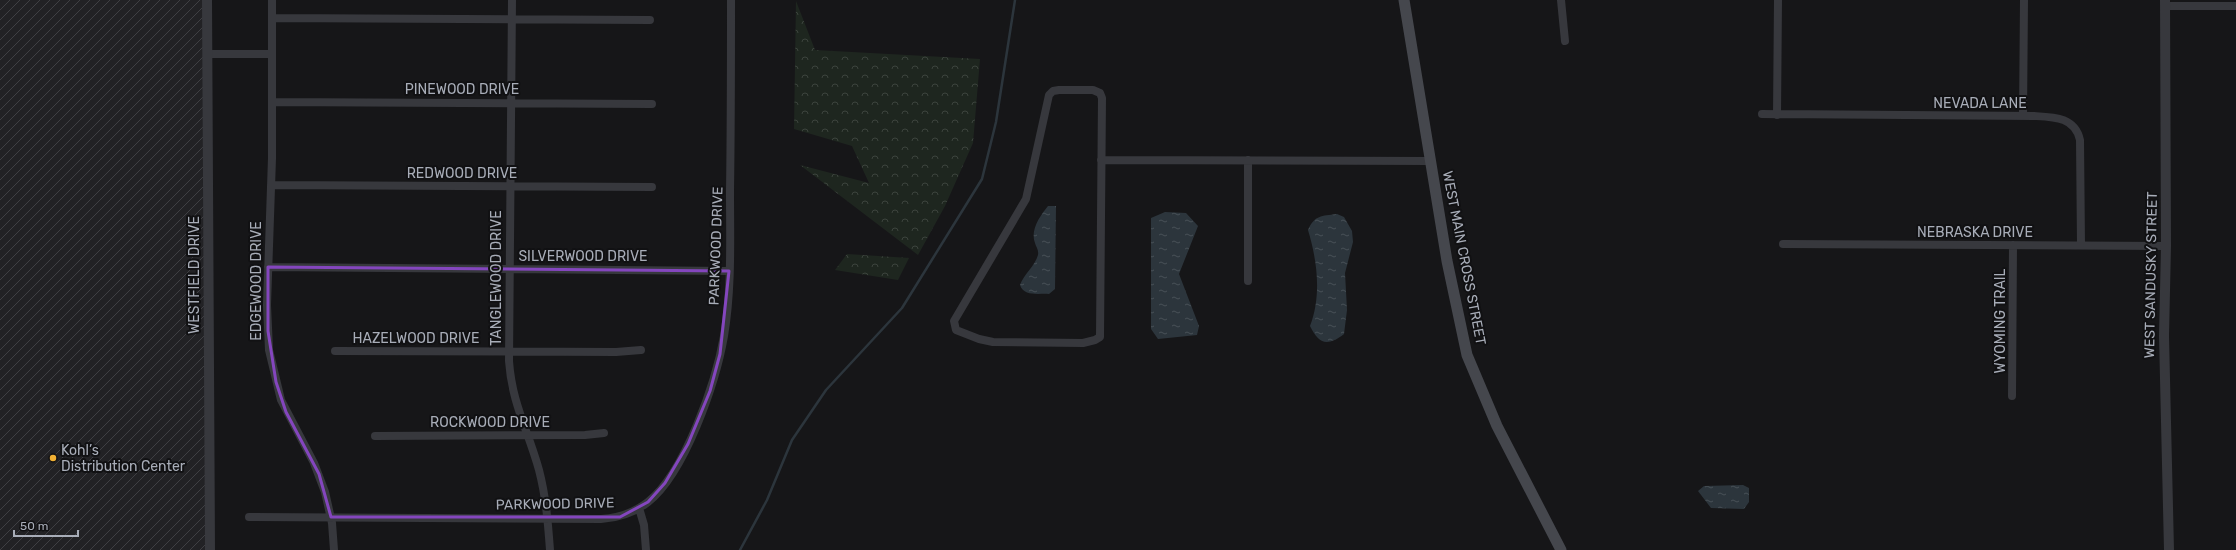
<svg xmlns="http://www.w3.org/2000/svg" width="2236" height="550" font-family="Rubik,sans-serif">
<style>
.industrial{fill:url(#industrial-furrows)}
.forest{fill:url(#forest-crowns)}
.water{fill:url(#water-ripples)}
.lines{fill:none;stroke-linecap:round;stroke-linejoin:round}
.stream{stroke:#2c353c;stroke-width:2.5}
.minor{stroke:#37383d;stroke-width:8}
.tertiary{stroke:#37383d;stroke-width:10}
.secondary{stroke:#45474d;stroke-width:11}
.marked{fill:none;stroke:#8446be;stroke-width:3;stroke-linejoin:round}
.poi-dot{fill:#f2b134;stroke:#111113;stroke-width:1.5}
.labels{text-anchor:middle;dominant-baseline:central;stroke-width:4;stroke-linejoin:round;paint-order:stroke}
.street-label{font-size:14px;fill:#a8adb8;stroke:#111113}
.poi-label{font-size:14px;fill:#a8adb8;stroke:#111113;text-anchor:start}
</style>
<defs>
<pattern id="industrial-furrows" width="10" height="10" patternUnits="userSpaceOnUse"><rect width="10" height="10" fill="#222225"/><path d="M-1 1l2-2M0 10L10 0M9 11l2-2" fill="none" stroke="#3f3f43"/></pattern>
<pattern id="forest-crowns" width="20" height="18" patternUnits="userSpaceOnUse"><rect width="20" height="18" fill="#1e261f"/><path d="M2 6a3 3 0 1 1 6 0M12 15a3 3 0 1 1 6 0" fill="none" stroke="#3c433d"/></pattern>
<pattern id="water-ripples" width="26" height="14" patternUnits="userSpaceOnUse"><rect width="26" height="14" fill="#2c353c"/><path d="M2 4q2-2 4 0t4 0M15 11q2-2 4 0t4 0" fill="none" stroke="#485056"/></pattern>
</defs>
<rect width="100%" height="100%" fill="#161618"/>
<path class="industrial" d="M0 0H209V550H0Z"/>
<path class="forest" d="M796 1 815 50 980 59 973 143 945 206 918 255 800 165 869 183 852 146 794 129Z
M847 254 909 258 898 280 835 270Z"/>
<path class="water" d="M1048 206H1056L1055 289 1049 294C1039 293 1024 297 1020 285 1024 274 1035 266 1038 255 1039 250 1036 247 1035 243 1030 230 1040 216 1048 206Z
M1165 212 1186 213 1198 226 1179 274 1199 326 1197 335 1158 339 1151 329V218Z
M1337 214 1344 217 1352 231 1353 242 1345 273 1347 310 1344 334C1327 347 1319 344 1310 326 1322 295 1317 260 1308 230 1315 215 1321 216 1337 214Z
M1743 485 1749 488V502L1744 509 1711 508 1698 491 1704 486Z"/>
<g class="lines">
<path class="stream" d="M740 550 767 500 792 440 826 390 902 308 982 179 996 122 1015 0"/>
<path class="minor" d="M272 0V158L267 305 269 350 281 400 314 463 325 492 332 523 334 550
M512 0 509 361C512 404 528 430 539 470 546 497 548 523 550 550
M1561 0 1565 41
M2165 6H2236
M272 18 650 20
M207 54H272
M1059 90H1093L1100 93 1102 98 1100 337 1095 340 1083 343 993 342 979 339 956 330 954 321 1026 199 1049 95 1053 91Z
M272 102 652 104
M1762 114 2034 116C2054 117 2075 117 2080 140L2081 245
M1777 115 1778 0
M2023 116 2024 0
M1101 160 1431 161
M1248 160V281
M271 185 652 187
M1783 244 2166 246
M268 267 729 271
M335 351 616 352 641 350
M2012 396 2013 245
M375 436 585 435 604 433
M639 508 644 525 646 550
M249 517 601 519C618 518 634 513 648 502 685 473 716 382 724 336 732 288 730 239 730 191 731 127 731 64 731 0"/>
<path class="tertiary" d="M207 0 210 550
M2165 0 2166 246 2164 336 2169 550"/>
<path class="secondary" d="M1404 0 1447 261 1467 355 1497 426 1561 550"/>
</g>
<path class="marked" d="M268 267 729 271 720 354 710 391 688 444 665 483 648 502 620 517H331L319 474 286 412 276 382 268 331Z"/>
<circle class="poi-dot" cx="53" cy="458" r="4"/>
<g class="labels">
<g class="street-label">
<text x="462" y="89">PINEWOOD DRIVE</text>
<text x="1980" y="103">NEVADA LANE</text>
<text x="462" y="173">REDWOOD DRIVE</text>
<text x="1975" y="232">NEBRASKA DRIVE</text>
<text transform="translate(716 246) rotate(-88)">PARKWOOD DRIVE</text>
<text x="583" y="256">SILVERWOOD DRIVE</text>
<text transform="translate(1464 258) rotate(79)">WEST MAIN CROSS STREET</text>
<text transform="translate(194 275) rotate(-90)">WESTFIELD DRIVE</text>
<text transform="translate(2151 275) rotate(-89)">WEST SANDUSKY STREET</text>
<text transform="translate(496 278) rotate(-90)">TANGLEWOOD DRIVE</text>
<text transform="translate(256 281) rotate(-90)">EDGEWOOD DRIVE</text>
<text transform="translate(2000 321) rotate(-90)">WYOMING TRAIL</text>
<text x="416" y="338">HAZELWOOD DRIVE</text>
<text x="490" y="422">ROCKWOOD DRIVE</text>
<text transform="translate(555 504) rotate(-1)">PARKWOOD DRIVE</text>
</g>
<g class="poi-label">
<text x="61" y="450">Kohl’s<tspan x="61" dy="16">Distribution Center</tspan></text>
</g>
</g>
<path d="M14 530v6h64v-6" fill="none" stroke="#a8adb8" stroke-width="2"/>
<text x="20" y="530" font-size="12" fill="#a8adb8" stroke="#111113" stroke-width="3" paint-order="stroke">50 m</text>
</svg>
